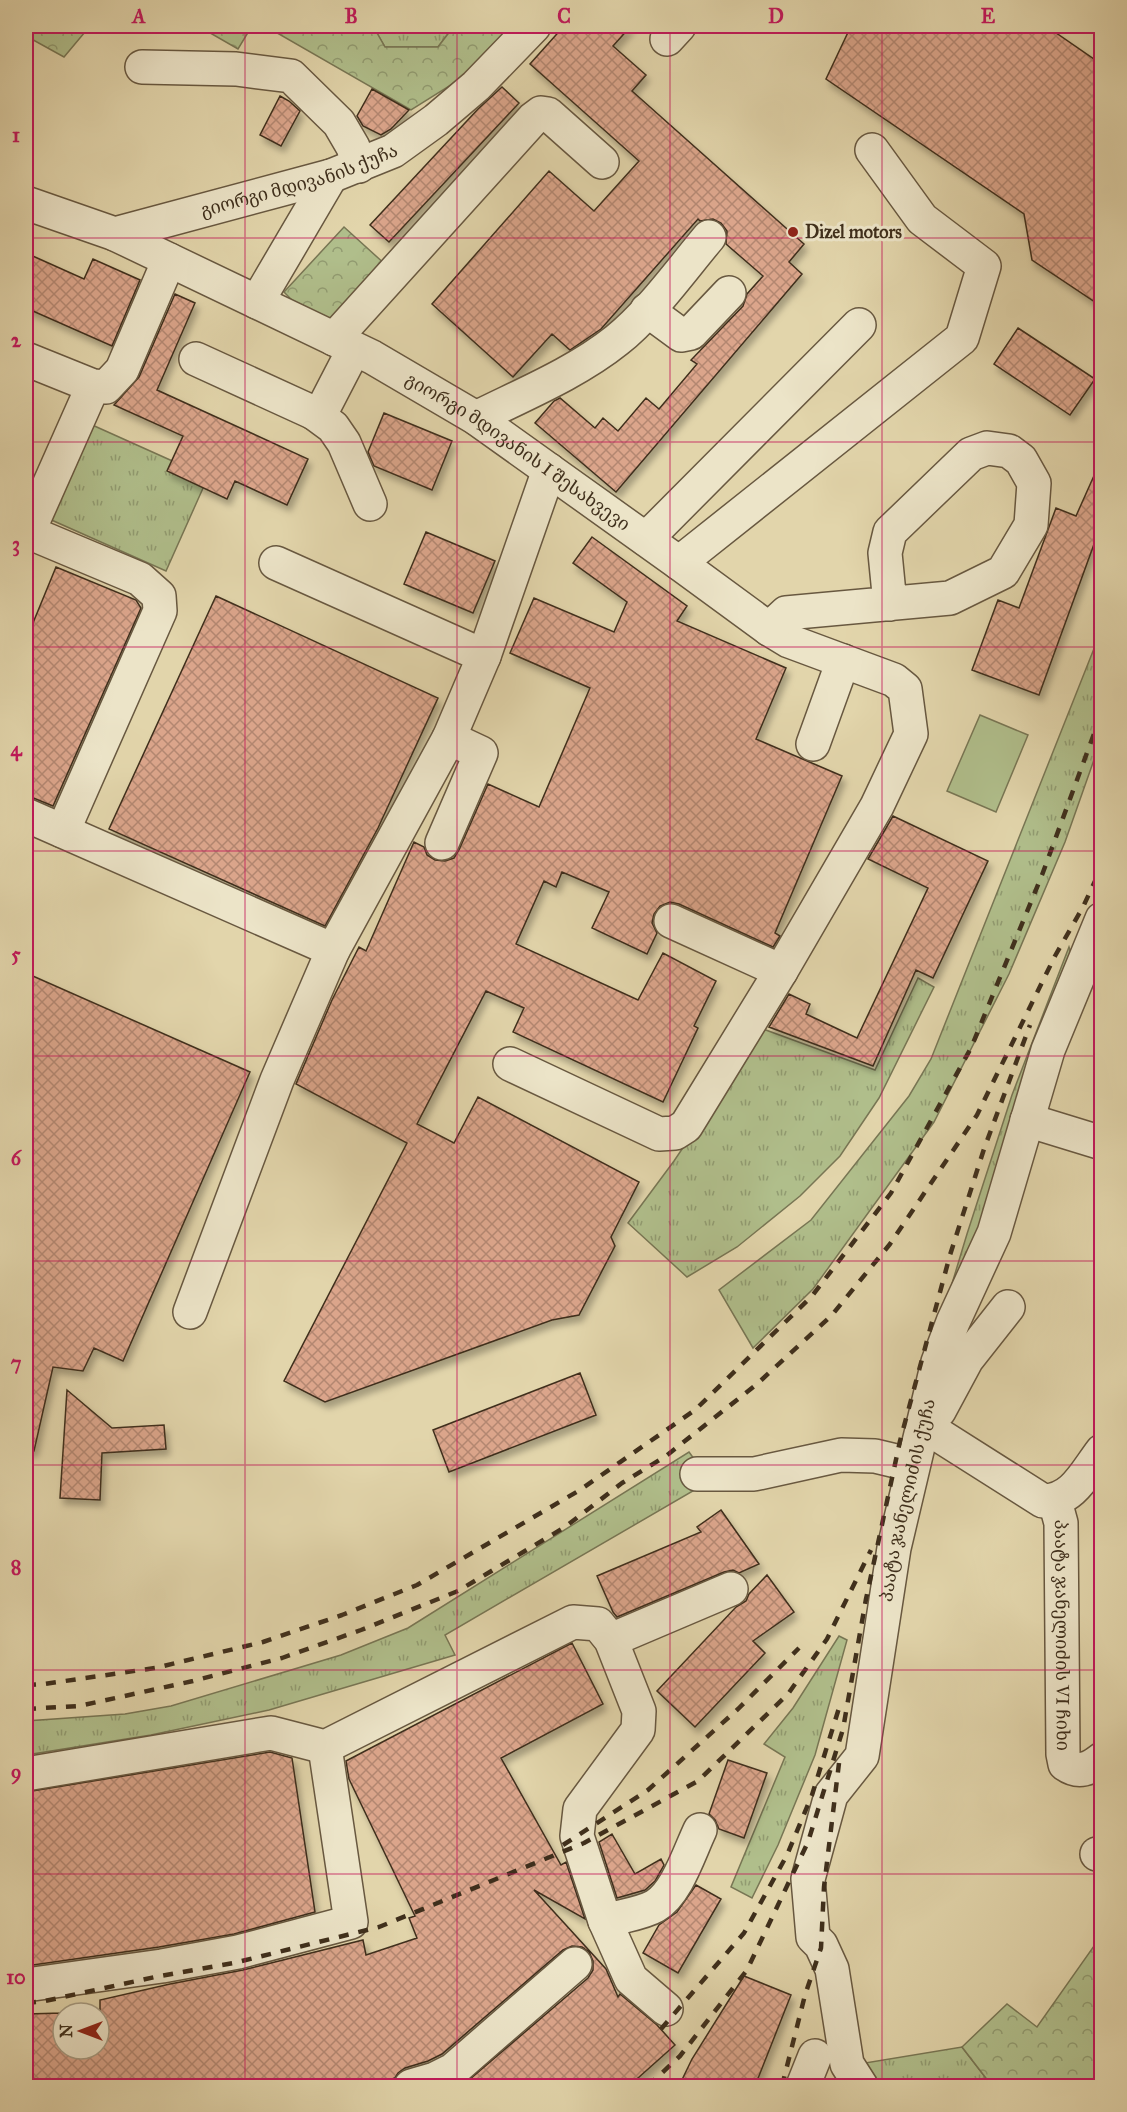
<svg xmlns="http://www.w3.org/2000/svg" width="1127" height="2112" font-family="'IM FELL Great Primer','Noto Serif Georgian',serif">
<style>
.grass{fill:url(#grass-tufts);stroke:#787654;stroke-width:1.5}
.forest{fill:url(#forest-crowns);stroke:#787654;stroke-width:1.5}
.pitch{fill:#b0be8b;stroke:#787654;stroke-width:1.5}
.building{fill:url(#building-cross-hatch);stroke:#3f2f1c;stroke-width:1.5;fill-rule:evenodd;filter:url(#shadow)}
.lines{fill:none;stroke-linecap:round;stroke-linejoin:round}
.minor-casing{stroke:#685840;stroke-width:36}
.minor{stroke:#ece4c8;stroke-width:33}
.rail{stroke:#3f2f1c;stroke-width:4.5;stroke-dasharray:10 10;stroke-linecap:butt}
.grid{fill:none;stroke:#c2185b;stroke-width:1.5;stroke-opacity:0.55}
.poi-dot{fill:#8f2418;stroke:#ece4c8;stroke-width:2}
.labels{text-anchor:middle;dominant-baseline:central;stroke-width:6;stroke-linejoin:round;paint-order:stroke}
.street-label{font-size:18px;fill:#3f2f1c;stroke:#ece4c8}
.poi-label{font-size:18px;font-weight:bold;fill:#3f2f1c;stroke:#ece4c8;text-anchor:start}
.neatline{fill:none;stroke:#c2185b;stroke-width:2}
.grid-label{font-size:20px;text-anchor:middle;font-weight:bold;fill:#c2185b}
</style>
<defs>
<pattern id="grass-tufts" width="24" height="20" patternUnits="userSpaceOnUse" patternTransform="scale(1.5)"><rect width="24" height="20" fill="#b0be8b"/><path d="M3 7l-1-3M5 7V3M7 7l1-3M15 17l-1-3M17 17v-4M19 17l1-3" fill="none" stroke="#919b71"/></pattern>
<pattern id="forest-crowns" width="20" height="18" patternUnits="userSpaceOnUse" patternTransform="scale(1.5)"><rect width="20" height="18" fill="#b0be8b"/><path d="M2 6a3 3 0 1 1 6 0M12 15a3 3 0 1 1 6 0" fill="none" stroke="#919b71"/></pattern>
<pattern id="building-cross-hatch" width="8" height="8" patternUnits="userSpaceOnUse" patternTransform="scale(1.5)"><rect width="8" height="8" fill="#dba58b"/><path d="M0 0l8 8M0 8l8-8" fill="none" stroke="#b38771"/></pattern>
<filter id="shadow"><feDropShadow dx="3.5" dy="6" stdDeviation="3" flood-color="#0004"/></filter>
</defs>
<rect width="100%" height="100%" fill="#e2d5ab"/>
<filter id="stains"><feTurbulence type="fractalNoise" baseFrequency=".00333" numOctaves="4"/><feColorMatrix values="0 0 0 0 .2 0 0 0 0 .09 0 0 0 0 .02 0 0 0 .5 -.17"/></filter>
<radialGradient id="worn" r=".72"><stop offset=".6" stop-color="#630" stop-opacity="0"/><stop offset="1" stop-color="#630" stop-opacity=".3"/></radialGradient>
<path class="grass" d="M373 26H454L438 47H385Z
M90 424 208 477 166 571 47 518Z
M1101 631V740L1065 842 1009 974 934 1122 813 1289 753 1348 719 1290 811 1220 909 1096 931 1059Z
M1069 947 1072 956 1005 1170 928 1363 967 1234 1012 1095Z
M918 978 934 987 879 1098 840 1156 800 1196 737 1247 687 1277 628 1223 674 1161 763 1029 875 1070Z
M689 1452 710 1481 445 1635 455 1655 269 1710 151 1735 26 1755V1721L125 1714 171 1706 341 1655 408 1628Z
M839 1636 847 1640 815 1755 778 1845 752 1898 731 1887 785 1757 764 1744 793 1708Z
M962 2047 992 2086H880L865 2063Z"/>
<path class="forest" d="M26 26H90L64 57 26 36Z
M198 26H252L238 49Z
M265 26H373L385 47H438L454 26H520L483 65 411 110Z
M344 227 387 266 326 335 284 292Z
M1101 1936V2086H992L962 2047 1007 2004 1037 2027Z"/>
<path class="pitch" d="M980 715 1028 735 996 812 947 791Z"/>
<path class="building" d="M564 26H631L613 46 646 75 632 91 804 244 789 262 802 274 616 492 535 423 554 401 560 398 595 428 603 418 618 431 646 398 659 409 697 364 691 360 743 306 747 294 763 276 726 244 727 231 721 223 713 219 700 221 698 219 601 329 570 350 552 334 513 377 432 304 549 171 594 211 639 161 530 64Z
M851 26H1046L1101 64V306L1032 260 1024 214 826 79Z
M502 87 519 103 389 242 370 225 478 109Z
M372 89 409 110 391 129 381 135 363 126 357 116Z
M280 96 289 101 300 111 281 146 260 135Z
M26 253 84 279 93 259 140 280 112 346 26 308Z
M175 294 195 303 157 390 308 459 287 505 235 481 227 499 167 471 183 436 114 405 139 377Z
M1018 328 1095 379 1070 415 994 364Z
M384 413 452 441 432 490 374 466 368 452Z
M1101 460V525L1039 695 972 670 998 600 1019 608 1056 508 1076 516Z
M426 532 495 561 473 613 404 584Z
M592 537 687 606 677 621 786 668 756 739 842 776 775 933 780 936 773 947 679 904 670 902 660 906 654 914 652 923 657 933 647 954 592 928 609 892 562 872 556 887 544 881 516 944 638 1000 663 953 716 981 694 1026 698 1028 663 1102 513 1032 524 1008 486 991 417 1124 454 1143 478 1097 639 1182 611 1237 615 1246 579 1315 552 1320 325 1402 284 1381 407 1143 296 1084 332 1000 359 947 366 951 414 842 424 847 427 855 435 860 445 861 454 858 459 850 488 784 539 807 590 688 510 653 534 598 614 632 627 602 573 563Z
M56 567 136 600 141 608 53 806 26 795V640Z
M216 596 438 698 378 828 325 926 109 829Z
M893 816 988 861 933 978 916 970 873 1066 769 1027 789 994 810 1004 806 1014 857 1038 928 888 868 859Z
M26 973 250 1072 123 1361 94 1348 83 1371 53 1367 34 1451 26 1450Z
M580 1373 596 1415 449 1472 433 1430Z
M67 1390 112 1428 164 1425 166 1449 102 1453 100 1500 60 1498Z
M721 1510 759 1564 739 1573 733 1570 724 1572 617 1617 613 1612 597 1576 701 1532 697 1527Z
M767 1575 794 1612 753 1641 765 1653 695 1727 657 1691 736 1607 746 1601 749 1594Z
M572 1643 603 1704 501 1758 561 1865 566 1862 585 1919 534 1890 606 1969 618 1997 620 1994 657 2025 675 2045 629 2086H462L588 1978 593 1970V1961L589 1952 582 1947 572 1946 563 1950 442 2054 428 2061 405 2068 398 2073 395 2078 370 2086H26V2014L100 2012V2000L170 1984 243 1970 363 1940 366 1955 417 1938 409 1918 415 1916 349 1779 346 1761ZM63 2013H99V2049H63Z
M270 1752 292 1758 315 1912 234 1934 159 1947 26 1966V1792Z
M728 1760 767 1773 744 1838 719 1829 715 1820 709 1814Z
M612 1834 635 1874 661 1859 664 1865 655 1881 645 1890 617 1898 599 1842Z
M696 1885 721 1899 678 1973 643 1953 659 1925 677 1912Z
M744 1976 791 1995 755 2086H679L692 2059Z"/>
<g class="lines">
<defs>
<g id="minor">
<path d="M667 39 679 26"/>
<path d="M142 67 236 69 291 76 339 123 353 147 359 166"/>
<path id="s1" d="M26 203 115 234 331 176 393 151 436 120 476 86 534 26"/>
<path id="s2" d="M115 234 372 357 476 418 679 563 769 629 789 641 894 680 905 689 911 734 877 806 781 971 686 1126 675 1133 659 1134 510 1064"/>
<path d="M257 302 331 176"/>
<path d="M647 310 681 335 691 333 729 293"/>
<path d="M334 339 533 119 541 113 548 114 602 162"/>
<path d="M26 359 93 386 106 387 122 370 169 260"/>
<path d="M196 359 314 413 324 407 354 349"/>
<path d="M314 413 333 427 344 443 370 504"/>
<path d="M476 418C522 395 576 373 617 340 649 315 682 269 709 237"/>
<path d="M28 532 140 579 159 596 160 611 63 831"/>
<path d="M26 537 93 386"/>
<path d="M646 539 859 325"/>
<path d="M679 563 962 338 984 266 922 219 872 150"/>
<path d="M769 629 786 613 950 598 1003 572 1031 525 1034 483 1021 460 1009 451 987 448 971 454 890 532 885 553 890 604"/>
<path d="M484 656 549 470"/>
<path d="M813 744 843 661"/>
<path d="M26 815 333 950 449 738 484 656 276 563"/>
<path d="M442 843 481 753 449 738"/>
<path d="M671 921 781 971"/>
<path d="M1027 1120 1102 1143"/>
<path d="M190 1312 277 1080 333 950"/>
<path d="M939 1411 967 1359 1008 1307"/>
<path d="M923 1425 1043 1501C1073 1501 1085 1473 1102 1451"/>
<path d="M697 1474H754L841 1455 875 1456 896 1461 912 1467"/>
<path id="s3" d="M1055 1501 1061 1523 1063 1754 1065 1764C1079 1774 1089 1769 1102 1759"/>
<path d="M611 1640 731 1589"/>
<path d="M26 1774 271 1733 325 1747 573 1622 598 1624 611 1640 639 1711 638 1730 580 1809 577 1836 605 1921 631 1979 666 2009"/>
<path d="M1097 1854H1102"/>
<path d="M605 1921C620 1916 641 1914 655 1906 677 1893 689 1853 700 1830"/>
<path d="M26 1985 162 1966 238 1952 351 1922 325 1747"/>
<path d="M411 2086 435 2079 453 2070 575 1964"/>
<path d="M803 2086 815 2056"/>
<path id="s4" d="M861 2086 847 2064 832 1969 821 1945 813 1937 808 1879 831 1795 862 1756 894 1548 938 1362 953 1322 994 1233 1048 1050 1102 919"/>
</g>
</defs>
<use href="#minor" class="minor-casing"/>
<use href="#minor" class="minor"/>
<path class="rail" d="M26 1685 44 1684 155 1668 263 1642 342 1615 417 1585 580 1490 695 1410 812 1296 891 1193 971 1048 1042 875 1102 712
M26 1709 79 1706 193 1681 282 1658 361 1630 458 1591 565 1527 622 1483 666 1456 757 1384 832 1315 890 1244 977 1115 1055 956 1083 907 1102 866
M563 1845 648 1790 738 1709 799 1648
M26 2003 45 2001 155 1977 234 1963 379 1927 584 1843 698 1781 788 1694 827 1639 871 1550
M661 2029 744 1933 787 1855 812 1795 839 1708
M648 2086 680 2056 747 1970 808 1842 843 1729 866 1599 900 1441 950 1255 984 1149 1030 1025
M782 2086 805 1995 821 1948 824 1887 839 1763"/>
</g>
<path class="grid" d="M245 26V2086M457 26V2086M670 26V2086M882 26V2086M26 238H1102M26 442H1102M26 647H1102M26 851H1102M26 1056H1102M26 1261H1102M26 1465H1102M26 1670H1102M26 1874H1102"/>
<circle class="poi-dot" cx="793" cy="232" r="6"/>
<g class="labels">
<g class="street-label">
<text stroke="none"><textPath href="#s1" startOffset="286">გიორგი მდივანის ქუჩა</textPath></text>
<text stroke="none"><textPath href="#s2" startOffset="459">გიორგი მდივანის I შესახვევი</textPath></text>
<text stroke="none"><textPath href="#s4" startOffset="615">პაატა ჯანელიძის ქუჩა</textPath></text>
<text stroke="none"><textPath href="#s3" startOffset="135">პაატა ჯანელიძის VI ჩიხი</textPath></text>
</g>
<g class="poi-label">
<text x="805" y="232">Dizel motors</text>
</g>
</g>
<rect width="1127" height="2112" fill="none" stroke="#e2d5ab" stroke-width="66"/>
<g transform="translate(81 2031) rotate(270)"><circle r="28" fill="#ece4c8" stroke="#a79c83" stroke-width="1.5"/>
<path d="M0-4.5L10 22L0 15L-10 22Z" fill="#8f2418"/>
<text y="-9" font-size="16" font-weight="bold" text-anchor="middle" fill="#3f2f1c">N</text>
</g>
<rect x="33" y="33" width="1061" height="2046" class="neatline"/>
<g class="grid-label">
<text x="139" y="23">A</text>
<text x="351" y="23">B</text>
<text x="564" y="23">C</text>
<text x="776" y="23">D</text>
<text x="988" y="23">E</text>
<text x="16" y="142">1</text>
<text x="16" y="347">2</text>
<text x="16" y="551">3</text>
<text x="16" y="756">4</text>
<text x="16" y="961">5</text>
<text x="16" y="1165">6</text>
<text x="16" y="1370">7</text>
<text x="16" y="1574">8</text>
<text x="16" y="1779">9</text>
<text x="16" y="1984">10</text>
</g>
<rect width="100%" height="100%" filter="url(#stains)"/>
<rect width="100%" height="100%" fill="url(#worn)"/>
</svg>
